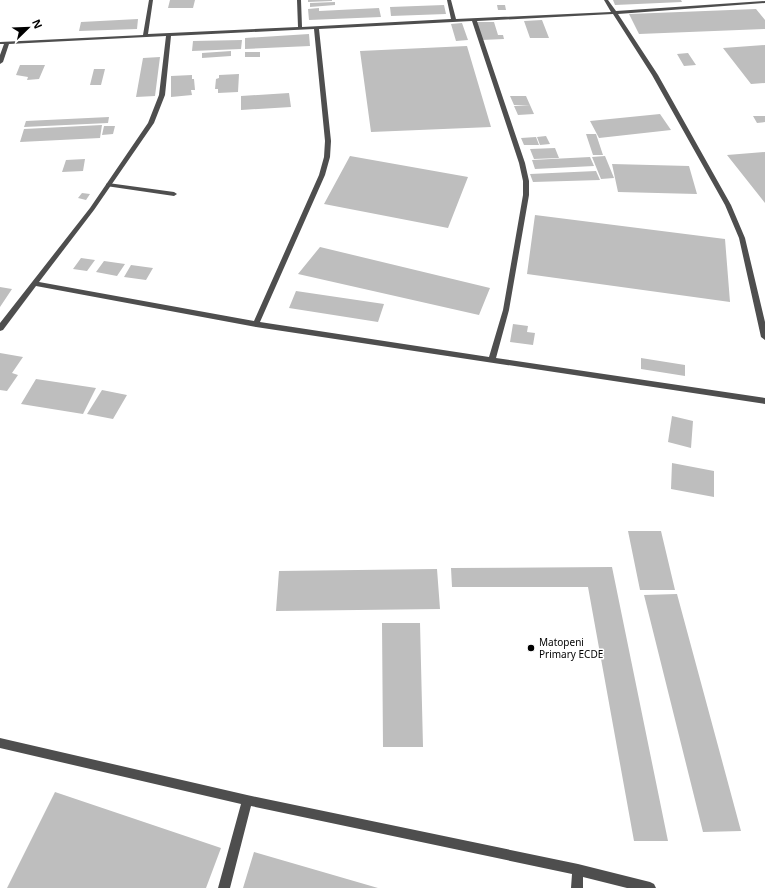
<svg xmlns="http://www.w3.org/2000/svg" width="765" height="888" font-family="'Noto Sans',sans-serif">
<style>
.building{fill:#bebebe}
.lines{fill:none;stroke-linecap:round;stroke-linejoin:round}
.service{fill:#4e4e4e;fill-rule:evenodd}
.minor{fill:#4e4e4e;fill-rule:evenodd}
.poi-dot{fill:#000;stroke:#fff;stroke-width:1.5}
.labels{text-anchor:middle;dominant-baseline:central;stroke-width:3;stroke-linejoin:round;paint-order:stroke}
.poi-label{font-size:10px;fill:#000;stroke:#fff;text-anchor:start}
</style>
<rect width="100%" height="100%" fill="#fff"/>
<path class="building" d="M170 0H195L193 8H168Z
M308 0H332V1L308 2Z
M613 0H681L682 2 615 5Z
M335 2V5L310 7V3Z
M444 5 446 14 391 16 390 7Z
M497 5H505L506 10H498Z
M319 8V11L379 8 381 17 309 20 308 9Z
M756 9 765 20V29L639 34 629 14Z
M138 19 137 29 79 31 81 22Z
M542 20 549 38H530L524 21Z
M477 22H494L498 35H503L504 39 481 40Z
M462 23 468 40 456 41 451 24Z
M309 34 310 46 245 49V38Z
M242 40 241 49 192 51 193 41Z
M765 45V83L751 84 723 48Z
M467 46 491 127 371 132 360 51Z
M231 51V56L202 58V53Z
M245 52H260V57H245Z
M688 53 696 65 684 66 677 54Z
M160 57 155 96 136 97 143 58Z
M20 65H45L39 79 27 80 28 77 16 75Z
M94 69H105L101 85H90Z
M239 74 238 92 218 93V89H215L216 79 219 78V75Z
M192 75V79H194L195 90H191L192 95 171 97V76Z
M289 93 291 107 241 110V96Z
M510 96H526L530 105H514Z
M530 105 534 114 518 115 514 106Z
M660 114 671 130 599 138 590 121Z
M753 116H765V122L757 123Z
M109 117 108 123 24 127 26 121Z
M102 125 100 138 20 142 24 129Z
M104 126H115L113 134 102 135Z
M586 134H596L603 155H593Z
M546 136 550 144 540 145 537 137Z
M536 137 539 145H524L521 138Z
M555 148 559 158 534 159 530 149Z
M765 152V203L727 155Z
M350 156 468 177 448 228 324 204Z
M605 156 614 178 601 179 592 157Z
M590 157 594 166 535 169 532 160Z
M85 159 83 171 62 172 66 160Z
M612 164 689 166 697 194 618 192Z
M596 171 600 180 533 182 530 174Z
M82 193 90 194 86 200 78 198Z
M535 215 725 239 730 302 527 274Z
M320 247 490 288 479 315 298 274Z
M81 258 95 260 87 271 73 269Z
M104 261 125 264 117 276 96 272Z
M131 265 153 268 146 280 124 277Z
M0 287 12 289 0 307Z
M296 291 384 304 378 322 289 308Z
M513 324 528 326 527 332 535 333 533 345 510 342Z
M0 353 23 357 12 373 18 375 7 391 0 390Z
M641 358 685 365V376L641 369Z
M36 379 96 388 83 414 21 404Z
M102 390 127 395 113 419 87 414Z
M672 416 693 421 691 448 668 442Z
M672 463 714 471V497L671 489Z
M628 531H661L675 590H640Z
M612 567 668 841H634L588 587H452L451 568Z
M437 569 440 609 276 611 279 571Z
M677 594 741 831 703 832 644 595Z
M382 623H420L423 747H383Z
M55 792 221 848 206 888H7Z
M254 852 378 888H243Z"/>
<g class="lines">
<path class="service" d="M108 183 174 192 177 194 174 196 106 186V184Z"/>
<path class="minor" d="M149 0H153L148 34 298 27 297 0H301L302 27 451 19 447 0H451L456 19 611 12 604 0H608L616 11 765 1V3L618 14 658 75 731 205 745 238 765 322V340L761 337 739 238 725 205 652 75 613 14 477 21 525 163 529 181V195L509 310 496 358 765 398V404L256 327 36 286 3 330 0 331V323L90 208 148 123 159 95 166 36 9 44 3 62 0 64V55L4 44H0V42L143 35ZM472 21 519 163 523 181V195L503 310 489 357 260 322 325 175 330 157 331 141 319 29ZM314 29 325 141 324 157 319 175 254 321 39 282 94 210 154 123 165 95 171 36Z
M0 738 247 795 578 864 650 882 654 884 656 888H627L583 877V888H571L572 874 251 806 230 888H218L241 804 0 748Z"/>
</g>
<circle class="poi-dot" cx="531" cy="648" r="4"/>
<g class="labels">
<g class="poi-label">
<text x="539" y="642">Matopeni<tspan x="539" dy="12">Primary ECDE</tspan></text>
</g>
</g>
<g transform="translate(28 28) rotate(67)" stroke="#ffffff" stroke-width="3" paint-order="stroke">
<path d="M0-3L7 15L0 10L-7 15Z" fill="#000000"/>
<text y="-6" font-size="11" font-weight="bold" text-anchor="middle" fill="#000000">N</text>
</g>
</svg>
